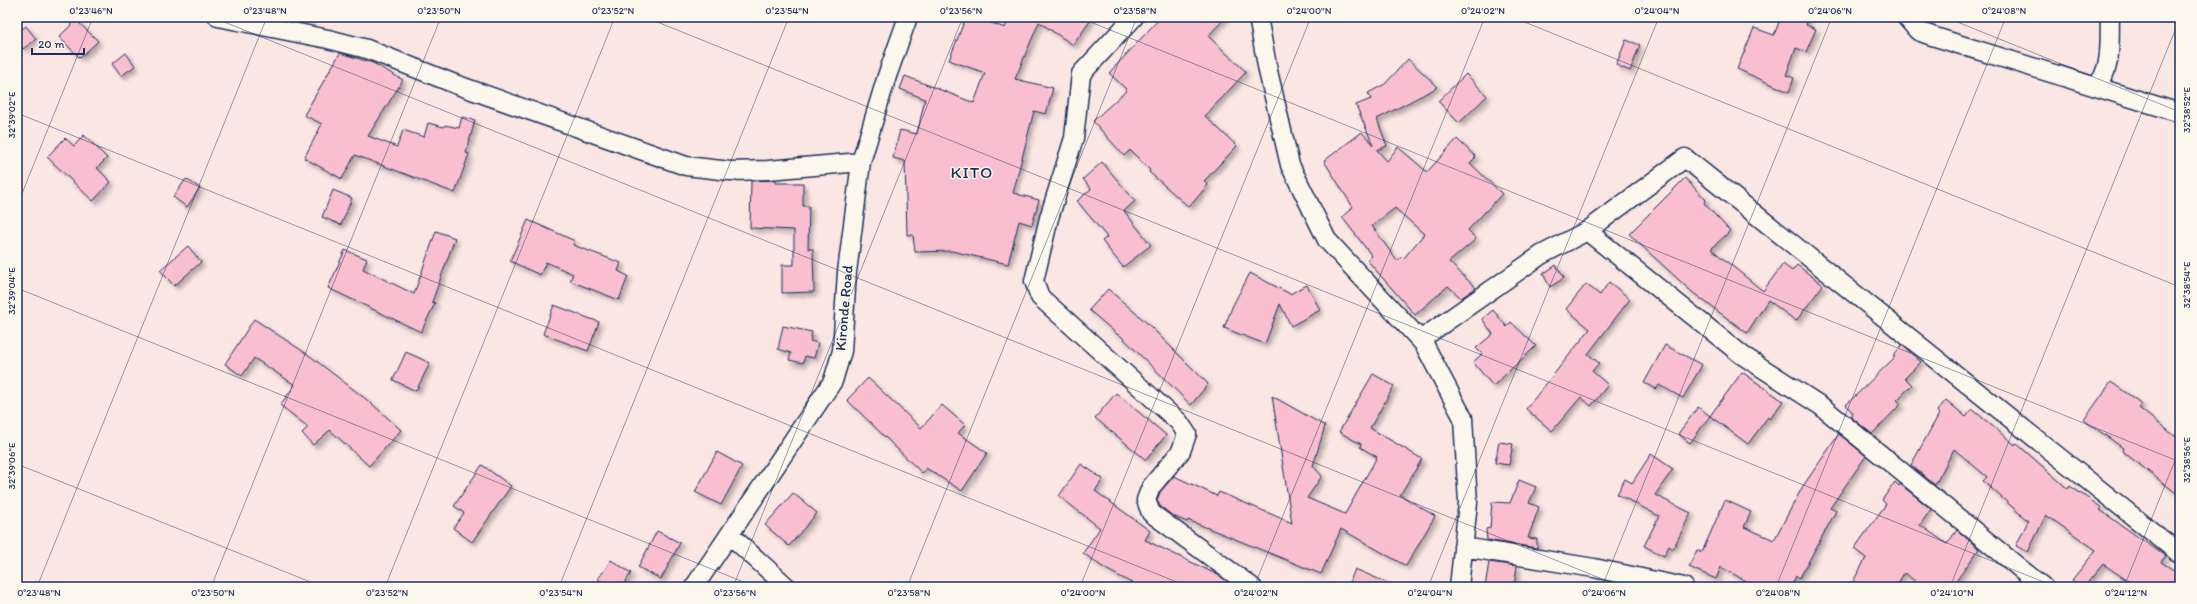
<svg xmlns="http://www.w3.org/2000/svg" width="2197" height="604" font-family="Itim,sans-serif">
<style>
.building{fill:#f9becf;stroke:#1b2f5e;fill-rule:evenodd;filter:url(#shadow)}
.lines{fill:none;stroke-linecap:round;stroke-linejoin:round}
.minor-casing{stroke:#1b2f5e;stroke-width:21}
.minor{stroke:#fbf7ec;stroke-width:18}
.ticks{fill:none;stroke:#1b2f5e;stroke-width:1;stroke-opacity:0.45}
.labels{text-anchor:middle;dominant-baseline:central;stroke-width:3;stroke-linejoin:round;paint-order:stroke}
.street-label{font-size:15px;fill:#1b2f5e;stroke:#fbf7ec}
.quarter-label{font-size:17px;letter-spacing:1px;fill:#1b2f5e;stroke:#fbf7ec}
.neatline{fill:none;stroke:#1b2f5e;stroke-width:1.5}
.ticks-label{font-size:10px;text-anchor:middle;fill:#1b2f5e}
</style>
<defs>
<filter id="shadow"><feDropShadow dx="3.5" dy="3.5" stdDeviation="2" flood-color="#0004"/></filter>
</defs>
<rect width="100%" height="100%" fill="#fae6e3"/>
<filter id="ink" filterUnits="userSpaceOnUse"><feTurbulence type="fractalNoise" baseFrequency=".025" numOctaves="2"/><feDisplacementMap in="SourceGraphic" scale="8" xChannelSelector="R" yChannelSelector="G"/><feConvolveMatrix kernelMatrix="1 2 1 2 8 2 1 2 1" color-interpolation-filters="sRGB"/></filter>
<g filter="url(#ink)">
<path class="building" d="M966 17H976L1005 28 1009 17H1093L1073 45 1039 22 1015 79 1053 88 1046 114 1034 111 1013 193 1039 200 1032 225 1019 221 1008 264 952 251 915 252 913 235H907L905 161 893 158 900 130 917 134 925 99 900 89 905 76 974 103 985 73 949 60Z
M1161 17H1226L1208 36 1246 72 1205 116 1237 146 1204 181 1208 185 1189 207 1149 172 1150 170 1130 150 1124 156 1093 121 1127 90 1109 73Z
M1781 17H1809L1806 25 1816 29 1806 52 1796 48 1786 75 1794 78 1789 92 1737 69 1754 28 1774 35Z
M76 20 98 41 80 58 59 37Z
M26 26 36 39 23 49 17 41V33Z
M1626 40 1640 45 1630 71 1616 65Z
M126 53 135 66 121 76 112 64Z
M340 53 373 63 403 80 368 136 397 147 403 130 424 137 428 123 444 127 445 125 459 128 462 117 475 120 466 153 469 154 455 193 355 155 342 179 304 158 322 124 304 115Z
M1408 59 1438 87 1377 119 1387 146 1377 150 1387 161 1398 147 1427 172 1457 139 1476 157 1470 163 1502 194 1468 230 1476 239 1449 262 1476 288 1461 298 1448 286 1415 315 1367 260 1372 256 1342 217 1353 207 1324 161 1362 132 1373 145 1356 105 1371 99 1368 93 1385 84ZM1395 208 1424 234 1404 258 1402 256 1397 261 1372 226Z
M1466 74 1487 96 1459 123 1438 101Z
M84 135 107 158 97 168 111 182 93 201 47 157 65 138 74 146Z
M1102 162 1135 201 1124 211 1151 245 1123 267 1102 241 1107 237 1077 201 1091 189 1083 179Z
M1685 178 1706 200 1704 203 1730 231 1711 249 1763 291 1783 264 1792 271 1797 265 1823 285 1796 321 1768 300 1747 333 1692 292 1629 234Z
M186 179 200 188 187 207 173 197Z
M776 180V183H803V206H809L808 249H813L814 292 782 293V265H794V230L750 228 751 181Z
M333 190 352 198 341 225 322 217Z
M528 220 575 241 573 245 621 263 618 271 628 276 619 300 570 281 573 274 546 262 540 275 510 261Z
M436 231 455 238 432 302 435 303 421 332 328 288 345 250 367 259 363 269 414 294Z
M188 246 201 262 174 286 160 270Z
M1556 265 1564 278 1550 287 1543 274Z
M1250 273 1290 294 1307 285 1320 310 1291 326 1280 304 1265 344 1224 328 1233 305Z
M1609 282 1630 299 1588 354 1599 363 1592 371 1608 385 1591 406 1581 397 1552 431 1526 409 1590 329 1566 309 1586 284 1600 295Z
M1108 289 1147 323 1208 384 1191 405 1119 334 1118 335 1089 310Z
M554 305 599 322 588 351 543 334Z
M1493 310 1507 327 1511 322 1536 346 1493 386 1473 362 1482 354 1476 348 1493 334 1482 319Z
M254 319 310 356 371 403 401 430 369 466 330 430 313 445 302 433 308 427 280 405 295 385 254 358 242 376 225 364Z
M783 326 812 332 810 341 818 343 814 358 805 356 803 363 789 360 791 353 778 349Z
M1665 345 1702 365 1683 398 1659 385 1656 389 1644 383Z
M1902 345 1921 362 1905 378 1912 385 1897 400 1901 404 1872 434 1851 417 1853 413 1846 405 1895 357 1893 356Z
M406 352 430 363 416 391 393 380Z
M1742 372 1783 401 1770 419 1768 417 1748 444 1710 416Z
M1373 374 1394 386 1370 428 1422 459 1400 495 1435 516 1406 566 1341 529 1321 574 1188 520 1187 522 1173 516 1160 506 1157 500 1160 492 1174 476 1217 496 1219 492 1292 523 1272 396 1325 426 1313 466 1322 476 1307 498 1345 514 1377 457 1360 447 1361 444 1339 432Z
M868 378 921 428 942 405 965 425 958 433 987 453 962 491 926 468 922 473 847 400Z
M2111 382 2142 404 2139 408 2180 440V496L2122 451 2123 448 2084 420Z
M1116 393 1166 435 1146 460 1095 418Z
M1946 400 1966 417 1972 409 2015 445 2016 443 2068 489 2070 486 2102 508 2100 510 2165 556 2161 562 2180 574V587H2137L2103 564 2084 587H2081L2072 580 2096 550 2046 515 2028 552 2016 546 2028 521 1983 481 1987 477 1954 449 1935 485 1911 465 1939 414 1937 411Z
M1698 407 1710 416 1690 443 1678 434Z
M1839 434 1866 456 1830 508 1836 511 1799 579 1796 576 1791 587H1756L1721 567 1716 579 1689 567 1697 550 1702 552 1725 500 1751 512 1744 527 1774 540 1803 486Z
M1499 442 1513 444 1509 465 1495 463Z
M717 452 742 466 721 505 695 492Z
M1651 454 1673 469 1655 495 1691 513 1673 549 1669 546 1664 556 1644 546 1659 516 1617 494 1625 479 1632 483Z
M1081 464 1103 479 1095 491 1150 531 1145 540 1220 576 1234 587H1139L1104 568 1083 553 1100 528 1059 496Z
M482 465 511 486 472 542 453 528 464 513 454 506Z
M1519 480 1536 487 1529 503 1539 507 1528 538 1537 539V548L1487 540 1486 529 1490 528 1492 502 1510 503Z
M1895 482 1899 486 1900 484 1931 509 1920 525 1947 544 1957 530 1979 549 1952 587H1923L1904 573 1896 587H1850L1866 558 1854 549 1886 504 1882 500Z
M793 493 817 513 789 546 765 525Z
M657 531 680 543 661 579 638 567Z
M611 560 631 573 622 587H609L598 579Z
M1489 562 1517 566 1514 587H1485Z
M1355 569 1397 587H1348Z"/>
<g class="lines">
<defs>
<path id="minor" d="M218 17 328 39 367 49 455 84 686 166 730 171 768 170 861 162
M1134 17 1081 74 1074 138 1049 218 1034 281 1040 297 1179 422 1187 434 1181 451 1151 487 1146 500 1151 513 1252 587
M1258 17 1268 71 1290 165 1327 240 1424 344 1463 418 1468 503 1459 587
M1906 17 1918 31 1932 36 2180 113
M2096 87C2113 68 2109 41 2110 17
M1587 231 1742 355 1821 406 2043 587
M1420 340 1541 255 1587 231 1685 158 2180 554
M730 535 787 587
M1463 547 1594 568 1684 587
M694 587 833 381 842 351 847 272 861 162 887 76 908 17"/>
</defs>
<use href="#minor" class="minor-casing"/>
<use href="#minor" class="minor"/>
</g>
</g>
<path class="ticks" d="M212 17 1622 587M645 17 2056 587M1078 17 2180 462M1512 17 2180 287M1945 17 2180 112M17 113 1189 587M17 206 93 17M17 288 756 587M17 464 323 587M37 587 267 17M211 587 441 17M385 587 615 17M559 587 789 17M733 587 963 17M907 587 1137 17M1080 587 1311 17M1254 587 1485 17M1428 587 1659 17M1602 587 1832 17M1776 587 2006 17M1950 587 2180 18M2124 587 2180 448"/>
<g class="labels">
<g class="street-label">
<text transform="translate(844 308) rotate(-85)">Kironde Road</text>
</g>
<g class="quarter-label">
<text x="972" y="172">KITO</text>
</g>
</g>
<rect width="2197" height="604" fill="none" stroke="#fbf7ec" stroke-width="44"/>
<path d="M32 48v6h52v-6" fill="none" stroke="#1b2f5e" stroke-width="2"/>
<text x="38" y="48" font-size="12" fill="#1b2f5e" stroke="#fbf7ec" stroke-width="3" paint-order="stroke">20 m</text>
<rect x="22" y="22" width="2153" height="560" class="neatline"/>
<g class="ticks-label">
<text x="91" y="14">0°23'46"N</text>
<text x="265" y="14">0°23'48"N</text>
<text x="439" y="14">0°23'50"N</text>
<text x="613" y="14">0°23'52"N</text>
<text x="787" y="14">0°23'54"N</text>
<text x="961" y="14">0°23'56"N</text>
<text x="1135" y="14">0°23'58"N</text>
<text x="1309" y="14">0°24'00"N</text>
<text x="1483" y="14">0°24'02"N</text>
<text x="1657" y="14">0°24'04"N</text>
<text x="1830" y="14">0°24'06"N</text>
<text x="2004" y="14">0°24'08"N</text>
<text transform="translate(2186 110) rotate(-90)" y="4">32°38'52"E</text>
<text transform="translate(11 115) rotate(-90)" y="4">32°39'02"E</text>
<text transform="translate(2186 285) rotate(-90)" y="4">32°38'54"E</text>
<text transform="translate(11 291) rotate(-90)" y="4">32°39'04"E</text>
<text transform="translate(2186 460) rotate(-90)" y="4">32°38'56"E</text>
<text transform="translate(11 466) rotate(-90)" y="4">32°39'06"E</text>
<text x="39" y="596">0°23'48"N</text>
<text x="213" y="596">0°23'50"N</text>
<text x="387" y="596">0°23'52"N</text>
<text x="561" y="596">0°23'54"N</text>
<text x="735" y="596">0°23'56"N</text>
<text x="909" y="596">0°23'58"N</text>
<text x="1083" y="596">0°24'00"N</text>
<text x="1256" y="596">0°24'02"N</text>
<text x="1430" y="596">0°24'04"N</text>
<text x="1604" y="596">0°24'06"N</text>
<text x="1778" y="596">0°24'08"N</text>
<text x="1952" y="596">0°24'10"N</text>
<text x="2126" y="596">0°24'12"N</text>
</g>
</svg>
